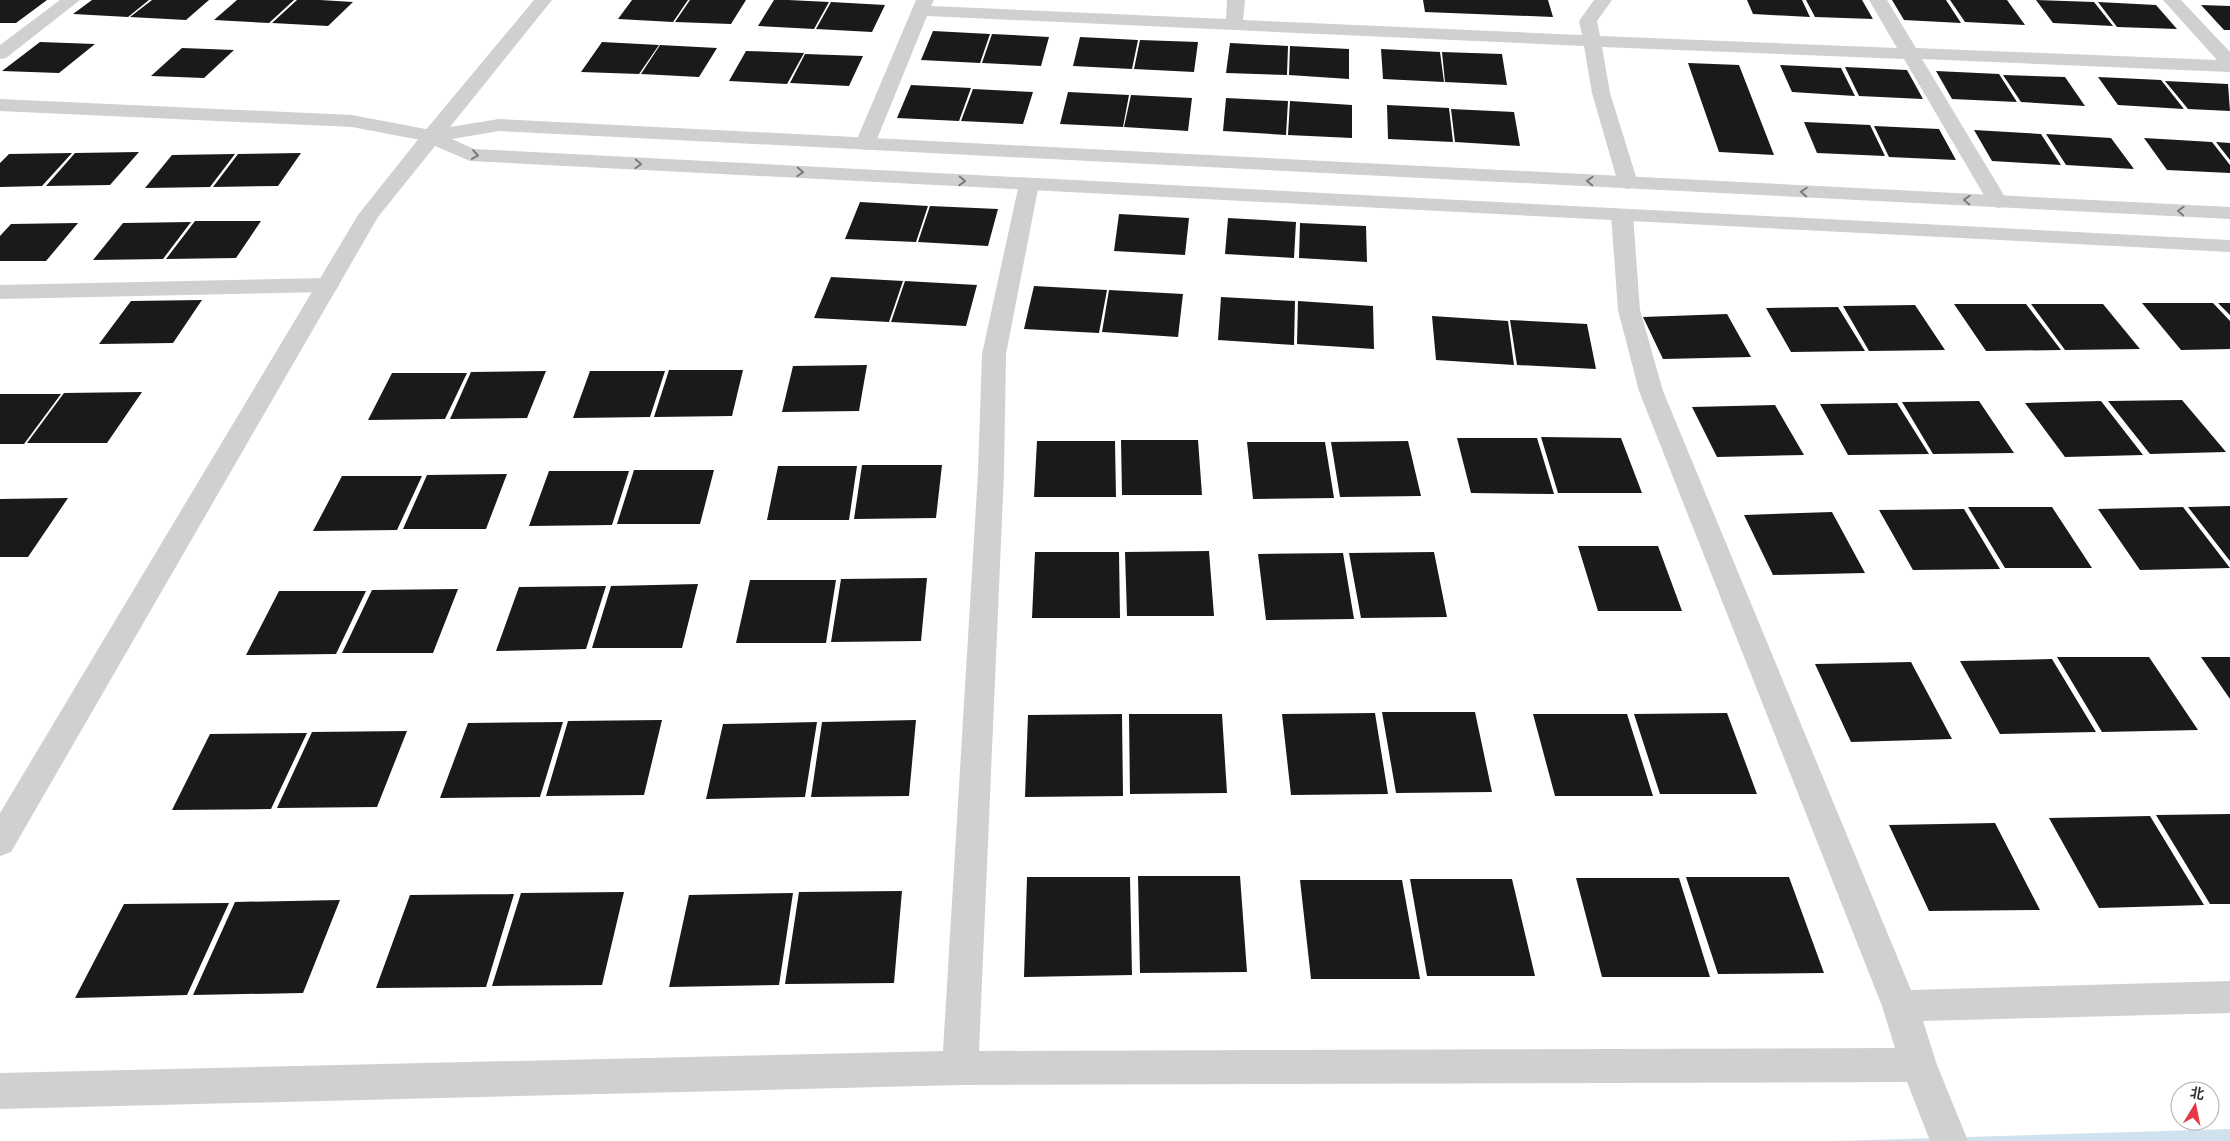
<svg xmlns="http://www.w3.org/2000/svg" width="2230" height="1141" font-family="'Sofia Sans Condensed','Noto Sans SC',sans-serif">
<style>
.water{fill:#cfe2ee}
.building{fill:#1a1a1a}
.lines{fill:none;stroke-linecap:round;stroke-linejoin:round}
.service{fill:#d0d0d0;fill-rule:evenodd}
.minor{fill:#d0d0d0;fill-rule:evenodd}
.tertiary{fill:#d0d0d0;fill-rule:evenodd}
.oneway{stroke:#7a7a7a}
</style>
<rect width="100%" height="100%" fill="#fff"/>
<path class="water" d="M2230 1129V1141H1837Z"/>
<path class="building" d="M0 0H47L16 23H0Z
M92 0H149L128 17 73 14Z
M152 0H209L186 20 130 17Z
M237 0H294L269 23 214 20Z
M297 0H320L353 2 328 26 272 23Z
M632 0H688L673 22 618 19Z
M690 0H746L731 24 675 22Z
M774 0H788L829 2 814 29 758 26Z
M1423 0H1548L1553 17 1425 12Z
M1747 0H1802L1810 17 1753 14Z
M1806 0H1862L1873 19 1815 17Z
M1892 0H1946L1961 23 1904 20Z
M1950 0H2007L2025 25 1965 22Z
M2036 0 2094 2 2113 26 2053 23Z
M831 2 885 5 872 32 816 29Z
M2098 2 2156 5 2177 29 2117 27Z
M2201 5 2230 6V30H2224Z
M933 31 990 34 980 63 921 60Z
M992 34 1049 37 1041 66 982 63Z
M1080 37 1138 40 1132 69 1073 66Z
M1140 40 1198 42 1194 72 1134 69Z
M40 42 95 44 59 73 2 71Z
M602 42 659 45 639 74 581 72Z
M1230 43 1288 46 1287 75 1226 73Z
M660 45 717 48 699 77 641 74Z
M1290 46 1349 49V79L1289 75Z
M182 48 234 50 204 78 151 76Z
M1381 49 1440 52 1444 82 1383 79Z
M746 51 804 53 787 84 729 81Z
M1442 52 1502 54 1507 85 1445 82Z
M805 54 863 56 849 86 790 83Z
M1688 63 1739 65 1774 155 1719 152Z
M1780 65 1841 68 1855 96 1792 92Z
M1845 67 1907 70 1923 99 1859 96Z
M1936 71 1999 74 2017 102 1952 99Z
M2003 75 2065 77 2085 106 2021 102Z
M2098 77 2161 80 2184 109 2118 105Z
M2165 81 2228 84 2230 111 2188 109Z
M911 85 971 88 959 121 897 118Z
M973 89 1033 92 1023 124 961 121Z
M1068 92 1129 95 1123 127 1060 124Z
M1131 95 1192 98 1188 131 1124 127Z
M1226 98 1288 101 1286 135 1223 131Z
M1290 101 1352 105V138L1288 135Z
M1387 105 1449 108 1453 142 1388 139Z
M1451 109 1514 112 1520 146 1455 142Z
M1804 122 1870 125 1885 156 1817 153Z
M1874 126 1939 129 1956 160 1889 157Z
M1974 130 2041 134 2061 165 1992 161Z
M2046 134 2111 138 2134 169 2066 165Z
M2144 138 2212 142 2230 165V173L2167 170Z
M2216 142 2230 143V160Z
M139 152 110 185 46 186 75 153Z
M72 153 42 186 0 187V163L9 154Z
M301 153 278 186 213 187 238 154Z
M235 154 210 187 145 188 172 155Z
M860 202 928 206 916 242 845 239Z
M930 206 998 209 988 246 918 242Z
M1119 214 1189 218 1185 255 1114 251Z
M1228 218 1296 222 1294 258 1225 254Z
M195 221H261L236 258 166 259Z
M191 222 163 259 93 260 123 223Z
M78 223 46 261H0V236L11 224Z
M1300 223 1366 226 1367 262 1299 258Z
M831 277 903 281 889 322 814 318Z
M905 281 977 285 966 326 891 322Z
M1034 286 1107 290 1099 333 1024 329Z
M1109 290 1183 294 1178 337 1102 332Z
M1221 297 1295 301 1294 345 1218 340Z
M202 300 173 343 99 344 131 301Z
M1298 301 1373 306 1374 349 1297 344Z
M2142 303H2213L2230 321V349L2181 350Z
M2218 303H2230V315Z
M1954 304H2026L2061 350 1986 351Z
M2031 304H2103L2140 349 2065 350Z
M1915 305 1945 350 1869 351 1843 306Z
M1838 307 1865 351 1791 352 1766 308Z
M1727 314 1751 357 1663 359 1643 317Z
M1432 316 1508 321 1514 365 1436 360Z
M1510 320 1587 324 1596 369 1517 365Z
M867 365 859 411 782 412 793 366Z
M669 370H743L732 416 654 417Z
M546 371 527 418 450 419 471 372Z
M590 371H665L650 417 573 418Z
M392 373H467L445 419 368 420Z
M142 392 107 443H27L64 393Z
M0 394H61L24 444H0Z
M2182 400 2226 452 2150 454 2108 401Z
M1979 401 2014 453 1933 454 1902 402Z
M2101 401 2143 455 2065 457 2025 403Z
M1897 403 1929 454 1848 455 1820 404Z
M1775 405 1804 455 1717 457 1692 407Z
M1541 437 1621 438 1642 493H1558Z
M1457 438H1537L1554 494 1471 493Z
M1121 440H1198L1202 495H1122Z
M1037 441H1115L1116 497H1034Z
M1408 441 1421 496 1340 497 1331 442Z
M1247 442H1325L1334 498 1253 499Z
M862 465H942L936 518 854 519Z
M778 466H857L849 520H767Z
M634 470H714L700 524H617Z
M549 471H629L612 525 529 526Z
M507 474 486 529H403L427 475Z
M342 476H422L397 530 313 531Z
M68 498 28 557H0V499Z
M2230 506V561L2188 507Z
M1968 507H2052L2092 568H2005Z
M2183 507 2230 568 2140 570 2098 509Z
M1964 509 2000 569 1913 570 1879 510Z
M1832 512 1865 573 1773 575 1744 515Z
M1578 546H1658L1682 611H1598Z
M1209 551 1214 616H1127L1125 552Z
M1035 552H1119L1120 618H1032Z
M1434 552 1447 617 1361 618 1349 553Z
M1343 553 1354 619 1266 620 1258 554Z
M927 578 921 641 831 642 841 579Z
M750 580H836L826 643H736Z
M698 584 682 648H592L611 586Z
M606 586 586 649 496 651 519 587Z
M458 589 433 653H342L372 590Z
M279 591H366L336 654 246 655Z
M2057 657H2149L2198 730 2102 732Z
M2201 657H2230V699Z
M2052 659 2096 732 2000 734 1960 661Z
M1911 662 1952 739 1851 742 1815 664Z
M1382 712H1475L1492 792 1396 793Z
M1375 713 1388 794 1291 795 1282 714Z
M1727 713 1757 794H1660L1634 714Z
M1122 714 1123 796 1025 797 1028 715Z
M1129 714H1222L1227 793 1130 794Z
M1533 714H1627L1653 796H1555Z
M662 720 644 795 546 796 568 721Z
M916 720 909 796 811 797 822 722Z
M563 722 540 797 440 798 468 723Z
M817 722 805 797 706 799 723 724Z
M407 731 377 807 277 808 312 732Z
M307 733 271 809 172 810 210 734Z
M2230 814V904H2210L2156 815Z
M2150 816 2204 905 2099 908 2049 818Z
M1995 823 2040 910 1929 911 1889 825Z
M1138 876H1240L1247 972 1140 973Z
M1027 877H1130L1132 975 1024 977Z
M1686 877H1789L1824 973 1718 974Z
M1576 878H1679L1710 977H1602Z
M1410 879H1512L1535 976H1427Z
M1300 880H1402L1420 979H1311Z
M902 891 894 983 785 984 799 892Z
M624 892 602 985 492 986 521 893Z
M793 893 779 985 669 987 689 895Z
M514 894 486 987 376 988 410 895Z
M340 900 303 993 193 995 235 902Z
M229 903 187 995 75 998 124 904Z"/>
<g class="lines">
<path class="service" d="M60 0H80L6 58 0 59V45Z
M916 0H934L931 6 1226 19 1227 0H1245L1243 20 1582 35 1579 21 1594 0H1612L1597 21 1600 36 1897 48 1869 0H1887L1916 48 2217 60 2163 0H2181L2230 52V72L1922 59 2008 202 2005 206 1998 208 1991 206 1988 202 1904 59 1602 47 1610 93 1638 183 1635 187 1628 189 1621 187 1618 183 1592 93 1584 46 927 16 875 144 872 148 865 150 858 148 855 144Z
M1029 178 1036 180 1039 184 1006 354 1004 472 979 1051 1895 1048 1882 1006 1639 391 1618 310 1611 215 1615 211 1622 209 1629 211 1633 215 1640 310 1663 391 1911 990 2230 981V1013L1923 1021 1937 1065 1968 1141H1930L1907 1082 960 1085 0 1109V1073L943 1051 978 472 982 354 1019 184 1022 180Z
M328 278 336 280 339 285 336 290 328 292 0 299V285Z"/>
<path class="minor" d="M0 99 352 115 431 130 438 132 441 136 438 140 431 142 352 127 0 111Z"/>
<path class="tertiary" d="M534 0H552L450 127 499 119 2230 207V219L499 131 452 139 474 149 2230 240V252L470 161 435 146 378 217 11 852 0 856V813L358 215 424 132Z"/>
</g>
<defs><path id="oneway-chevron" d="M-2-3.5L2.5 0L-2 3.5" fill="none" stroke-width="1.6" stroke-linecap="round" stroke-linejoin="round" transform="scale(1.25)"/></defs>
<g class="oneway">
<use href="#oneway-chevron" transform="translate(475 155) rotate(8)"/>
<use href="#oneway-chevron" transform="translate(638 164) rotate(3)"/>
<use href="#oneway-chevron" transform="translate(800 172) rotate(3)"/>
<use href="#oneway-chevron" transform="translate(962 181) rotate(3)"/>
<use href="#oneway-chevron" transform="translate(1590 181) rotate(-177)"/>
<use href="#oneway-chevron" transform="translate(1804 192) rotate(-177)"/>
<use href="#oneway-chevron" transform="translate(1967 200) rotate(-177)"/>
<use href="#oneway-chevron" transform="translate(2181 211) rotate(-177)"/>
</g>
<g transform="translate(2195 1106) rotate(10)"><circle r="24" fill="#ffffff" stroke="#adadad"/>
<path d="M0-4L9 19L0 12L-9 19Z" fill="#e63946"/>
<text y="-8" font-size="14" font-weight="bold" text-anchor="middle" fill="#333333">北</text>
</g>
</svg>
